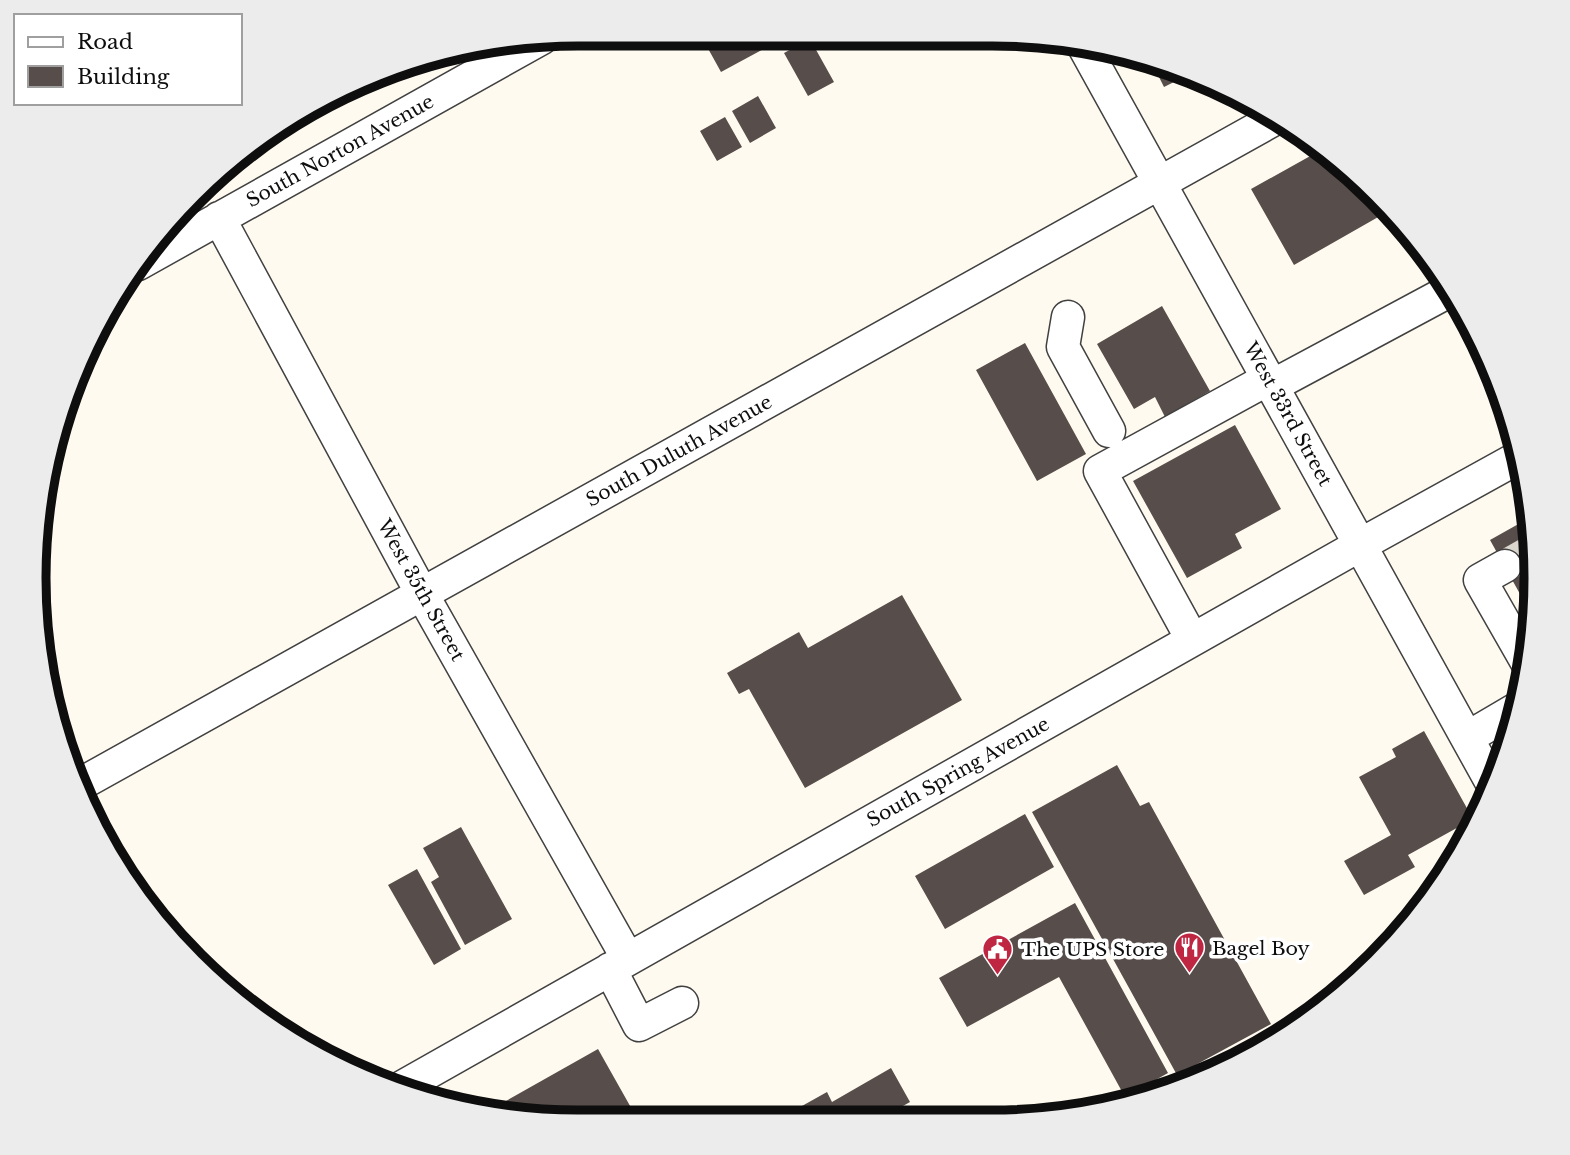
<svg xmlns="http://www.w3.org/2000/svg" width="1570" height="1155" font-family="'Libre Baskerville',serif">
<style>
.building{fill:#574d4a}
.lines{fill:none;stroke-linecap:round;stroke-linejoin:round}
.minor-tunnel{stroke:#dbd7cd;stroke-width:32;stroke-dasharray:32 16;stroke-linecap:butt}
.minor-casing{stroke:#414141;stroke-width:35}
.minor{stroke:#fff;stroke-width:32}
.labels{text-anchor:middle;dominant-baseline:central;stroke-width:7;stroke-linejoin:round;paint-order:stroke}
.street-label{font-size:19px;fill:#0e0e0e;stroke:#fff}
.poi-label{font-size:19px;fill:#0e0e0e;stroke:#fff;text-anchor:start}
.rim{fill:none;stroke:#0e0e0e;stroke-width:9}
</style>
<rect width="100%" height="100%" fill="#fffaef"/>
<path class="building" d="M700 34H767L773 44 721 72Z
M810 39 834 82 808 96 784 53Z
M1150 59 1181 73 1186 76 1164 87Z
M758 96 776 128 750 143 732 111Z
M725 117 742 147 717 161 700 131Z
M1321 150 1387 212 1294 265 1251 189Z
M1162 306 1210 391 1165 417 1155 397 1134 409 1097 344Z
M1025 343 1086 454 1037 481 976 370Z
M1235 425 1281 509 1235 534 1242 548 1187 578 1133 481Z
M1531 517 1536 542 1534 586 1520 594 1490 540Z
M902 595 962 700 805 788 749 689 739 694 727 673 799 632 808 648Z
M1424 731 1473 819 1408 855 1415 867 1364 895 1344 861 1391 835 1359 777 1396 757 1392 749Z
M1117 765 1140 806 1149 802 1271 1024 1177 1075 1032 812Z
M1025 814 1054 867 945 929 915 876Z
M461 827 512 919 465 945 431 882 439 877 423 848Z
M417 869 461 949 434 965 388 885Z
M1075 903 1168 1073 1125 1097 1059 977 967 1027 939 978Z
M598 1049 638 1120 542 1121 490 1110Z
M891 1068 910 1102 887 1115 889 1118 798 1119 793 1111 827 1092 832 1102Z"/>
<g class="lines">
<path class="minor-tunnel" d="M1505 566 1535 549"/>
<defs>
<path id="minor" d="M1082 43 1493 785
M219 218 422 594 628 959
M138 264 542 38
M1068 317 1063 347 1109 431
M1272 386 1451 290
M1505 566 1480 580 1528 664
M1192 639 1100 471 1268 379
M1467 738 1518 708
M79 785 1278 117
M610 969 639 1025 682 1003
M397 1090 1360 545 1521 456"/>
</defs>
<use href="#minor" class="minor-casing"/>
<use href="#minor" class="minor"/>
</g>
<defs>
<symbol id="restaurant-pin" viewBox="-11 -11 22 30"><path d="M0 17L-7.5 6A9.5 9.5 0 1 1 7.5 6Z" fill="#be2642" stroke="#fff"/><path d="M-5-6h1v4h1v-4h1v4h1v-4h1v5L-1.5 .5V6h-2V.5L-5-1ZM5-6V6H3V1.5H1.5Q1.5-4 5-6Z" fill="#fff"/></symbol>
<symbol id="civic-pin" viewBox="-11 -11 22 30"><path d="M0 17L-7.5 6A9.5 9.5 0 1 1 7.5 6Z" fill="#be2642" stroke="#fff"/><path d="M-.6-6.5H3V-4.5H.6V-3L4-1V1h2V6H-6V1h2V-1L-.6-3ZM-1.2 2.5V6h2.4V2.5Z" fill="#fff"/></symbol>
</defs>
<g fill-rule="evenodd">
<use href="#restaurant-pin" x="1172" y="930" width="35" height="47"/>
<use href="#civic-pin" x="980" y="932" width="35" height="47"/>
</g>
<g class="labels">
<g class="street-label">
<text transform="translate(340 151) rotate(-29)">South Norton Avenue</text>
<text transform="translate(1288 414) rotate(61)">West 33rd Street</text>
<text transform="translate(679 451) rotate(-29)">South Duluth Avenue</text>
<text transform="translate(421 590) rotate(61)">West 35th Street</text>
<text transform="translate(958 772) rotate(-29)">South Spring Avenue</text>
</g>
<g class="poi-label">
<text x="1212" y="948">Bagel Boy</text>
<text x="1021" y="949">The UPS Store</text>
</g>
</g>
<path d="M0 0H1570V1155H0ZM578 46H992A532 532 0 0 1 1524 578V578A532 532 0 0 1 992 1110H578A532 532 0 0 1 46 578V578A532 532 0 0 1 578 46Z" fill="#ececec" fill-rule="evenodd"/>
<path class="rim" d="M578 46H992A532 532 0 0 1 1524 578V578A532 532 0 0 1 992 1110H578A532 532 0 0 1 46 578V578A532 532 0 0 1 578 46Z"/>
<rect x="14" y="14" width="228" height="91" fill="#ffffff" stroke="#9f9f9f" stroke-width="2"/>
<rect x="28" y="37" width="35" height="10" fill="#ffffff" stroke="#9f9f9f" stroke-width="2"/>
<text x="77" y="49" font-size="21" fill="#0e0e0e">Road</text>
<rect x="28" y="66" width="35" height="21" fill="#574d4a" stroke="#9f9f9f" stroke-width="2"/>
<text x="77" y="84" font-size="21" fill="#0e0e0e">Building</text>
</svg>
